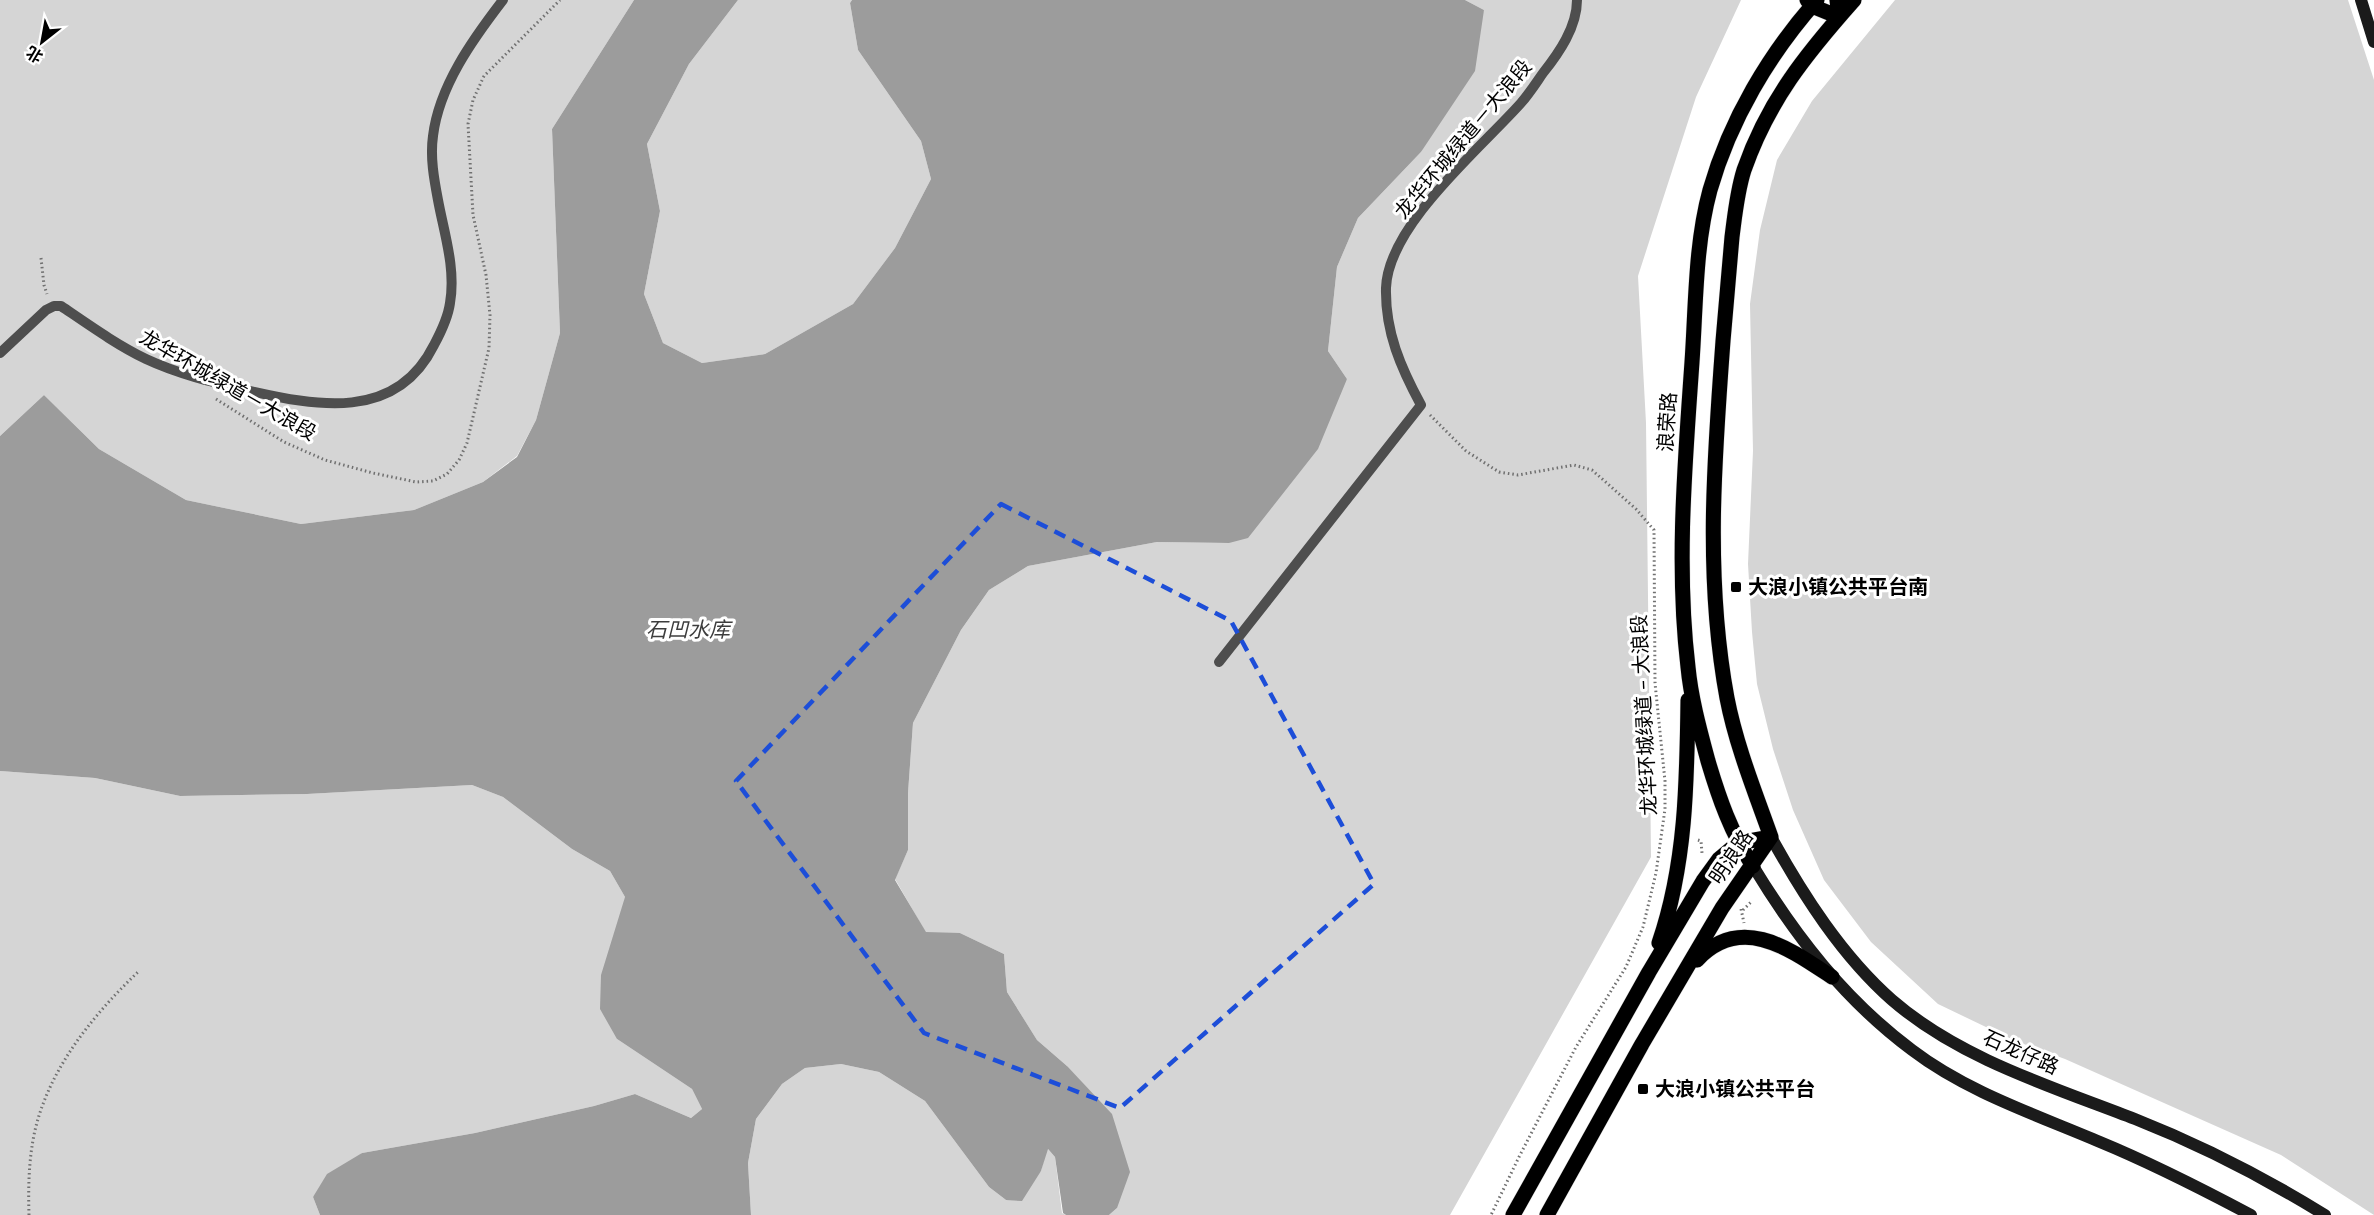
<svg xmlns="http://www.w3.org/2000/svg" width="2374" height="1215" font-family="'DM Sans','Noto Sans SC',sans-serif">
<style>
.green{fill:#d5d5d5}
.water{fill:#9c9c9c}
.lines{fill:none;stroke-linecap:round;stroke-linejoin:round}
.primary-casing{stroke:#dbdbdb;stroke-width:16}
.path{stroke:#707070;stroke-width:3;stroke-dasharray:1.5 3;stroke-linecap:butt}
.lane{stroke:#4e4e4e;stroke-width:10}
.secondary{stroke:#1b1b1b;stroke-width:12}
.primary{stroke:#000;stroke-width:15}
.marked{fill:none;stroke:#1d4ed8;stroke-width:4.5;stroke-dasharray:12 8;stroke-linejoin:round}
.poi-dot{fill:#000;stroke:#fff;stroke-width:2}
.labels{text-anchor:middle;dominant-baseline:central;stroke-width:6;stroke-linejoin:round;paint-order:stroke}
.street-label{font-size:20px;fill:#000;stroke:#fff}
.poi-label{font-size:20px;font-weight:bold;fill:#000;stroke:#fff;text-anchor:start}
.water-label{font-size:21px;font-style:italic;fill:#3d3d3d;stroke:#fff}
</style>
<rect width="100%" height="100%" fill="#fff"/>
<path class="green" d="M0 0H634L552 129 560 333 536 420 517 456 483 482 414 510 301 524 186 500 99 449 44 395 0 436Z
M738 0H852L850 3 858 50 921 141 931 179 895 248 853 304 765 354 702 363 663 343 644 294 660 211 647 144 689 64Z
M1465 0H1741L1696 97 1638 276 1646 423 1651 857 1450 1215H1109L1117 1208 1067 1066 1037 1040 1007 992 1004 954 960 933H926L895 879 908 850V793L913 723 961 630 989 590 1028 566 1157 542 1229 543 1347 379 1328 351 1337 267 1358 218 1421 152 1484 10Z
M1895 0H2348L2374 80V1215L2281 1155 2065 1059 2013 1040 1938 1004 1871 942 1824 880 1793 810 1773 749 1757 684 1752 632 1748 564 1753 451 1750 304 1760 230 1777 160 1812 101Z
M0 771 95 778 180 796 307 794 472 785 503 797 572 849 610 871 625 897 617 1039 692 1089 702 1109 691 1118 635 1094 594 1106 475 1133 362 1153 313 1197 320 1215H0Z
M841 1064 879 1072 925 1101 989 1187 1006 1200 1041 1171 1047 1148 1055 1157 1062 1213 1066 1215H751L748 1163 756 1119 782 1084 805 1068Z"/>
<path class="water" d="M634 0H738L689 64 647 144 660 211 644 294 663 343 702 363 765 354 853 304 895 248 931 179 921 141 858 50 850 3 852 0H1465L1484 10 1475 71 1421 152 1358 218 1337 267 1328 351 1347 379 1318 449 1248 538 1229 543 1157 542 1028 566 989 590 961 630 913 723 908 793V850L895 880 926 932 960 933 1004 954 1007 992 1037 1040 1067 1066 1112 1114 1130 1172 1117 1208 1109 1215H1066L1063 1213 1055 1157 1048 1149 1041 1171 1022 1201 1006 1200 989 1187 925 1101 879 1072 841 1064 805 1068 782 1084 756 1119 748 1163 751 1215H320L313 1197 327 1174 362 1153 475 1133 594 1106 635 1094 691 1118 702 1109 692 1089 617 1039 600 1009 601 975 625 897 610 871 572 849 503 797 472 785 307 794 180 796 95 778 0 771V436L44 395 99 449 186 500 301 524 414 510 483 482 517 457 536 420 560 333 552 129Z"/>
<g class="lines">
<defs>
<path id="primary" d="M1807 0 1812 6 1839 17 1837 0
M1771 837C1755 792 1736 745 1727 698 1705 579 1714 461 1723 341 1726 306 1729 272 1732 237 1735 214 1737 192 1744 170 1768 101 1806 54 1854 0
M1753 866C1731 833 1719 798 1708 761 1700 731 1691 699 1688 667 1676 566 1685 463 1692 362 1696 305 1695 245 1710 190 1730 120 1769 54 1817 0
M1659 943C1686 865 1687 781 1688 700
M1697 960C1741 913 1790 949 1832 977
M1513 1215 1649 972 1703 881 1719 859 1738 843 1771 837
M1547 1215 1642 1044 1722 908 1771 837"/>
</defs>
<use href="#primary" class="primary-casing"/>
<path class="path" d="M41 258 44 285 47 294
M216 399 284 442 325 460 373 473 416 482 433 481 447 474 459 460 467 443 489 348 490 315 486 275 473 215 468 124 473 100 484 76 560 0
M1430 415 1466 451 1499 472 1518 475 1574 465 1592 470 1636 509 1654 530 1655 683 1665 781V809L1656 873 1643 927 1626 967 1576 1047 1519 1157 1491 1215
M1698 840 1701 841 1702 853
M1741 909 1744 923
M1743 910 1752 901
M29 1215C28 1183 29 1149 38 1119 55 1061 97 1011 139 971"/>
<path class="lane" d="M0 353 46 310 54 306H61C89 325 117 345 146 359 178 374 212 382 246 390 316 406 396 422 434 345 441 332 448 318 450 303 456 268 444 233 438 200 434 179 430 157 433 136 439 86 473 39 503 0
M1219 662 1421 405C1401 368 1385 332 1386 288 1388 225 1481 148 1521 103 1529 94 1536 83 1543 73 1559 53 1577 27 1577 0"/>
<path class="secondary" d="M2361 0 2374 42
M1771 837C1803 895 1842 956 1892 1000 1960 1059 2053 1087 2135 1119 2201 1145 2265 1178 2325 1215
M1753 866C1796 937 1845 1000 1912 1050 1967 1092 2037 1115 2100 1142 2151 1163 2202 1189 2251 1215"/>
<use href="#primary" class="primary"/>
</g>
<path class="marked" d="M1001 504 1231 621 1374 884 1120 1108 924 1033 736 781Z"/>
<g class="poi-dot">
<rect x="1730" y="581" width="12" height="12" rx="3"/>
<rect x="1637" y="1083" width="12" height="12" rx="3"/>
</g>
<g class="labels">
<g class="street-label">
<text transform="translate(1463 139) rotate(-50)">龙华环城绿道－大浪段</text>
<text transform="translate(228 385) rotate(30)">龙华环城绿道－大浪段</text>
<text transform="translate(1667 422) rotate(-86)">浪荣路</text>
<text transform="translate(1644 715) rotate(-93)">龙华环城绿道 - 大浪段</text>
<text transform="translate(1731 857) rotate(-56)">明浪路</text>
<text transform="translate(2021 1052) rotate(24)">石龙仔路</text>
</g>
<g class="poi-label">
<text x="1748" y="587">大浪小镇公共平台南</text>
<text x="1655" y="1089">大浪小镇公共平台</text>
</g>
<g class="water-label">
<text x="688" y="630">石凹水库</text>
</g>
</g>
<g transform="translate(42 42) rotate(211)" stroke="#ffffff" stroke-width="4.5" paint-order="stroke">
<path d="M0-4.5L10 22L0 15L-10 22Z" fill="#000000"/>
<text y="-9" font-size="16" font-weight="bold" text-anchor="middle" fill="#000000">北</text>
</g>
</svg>
